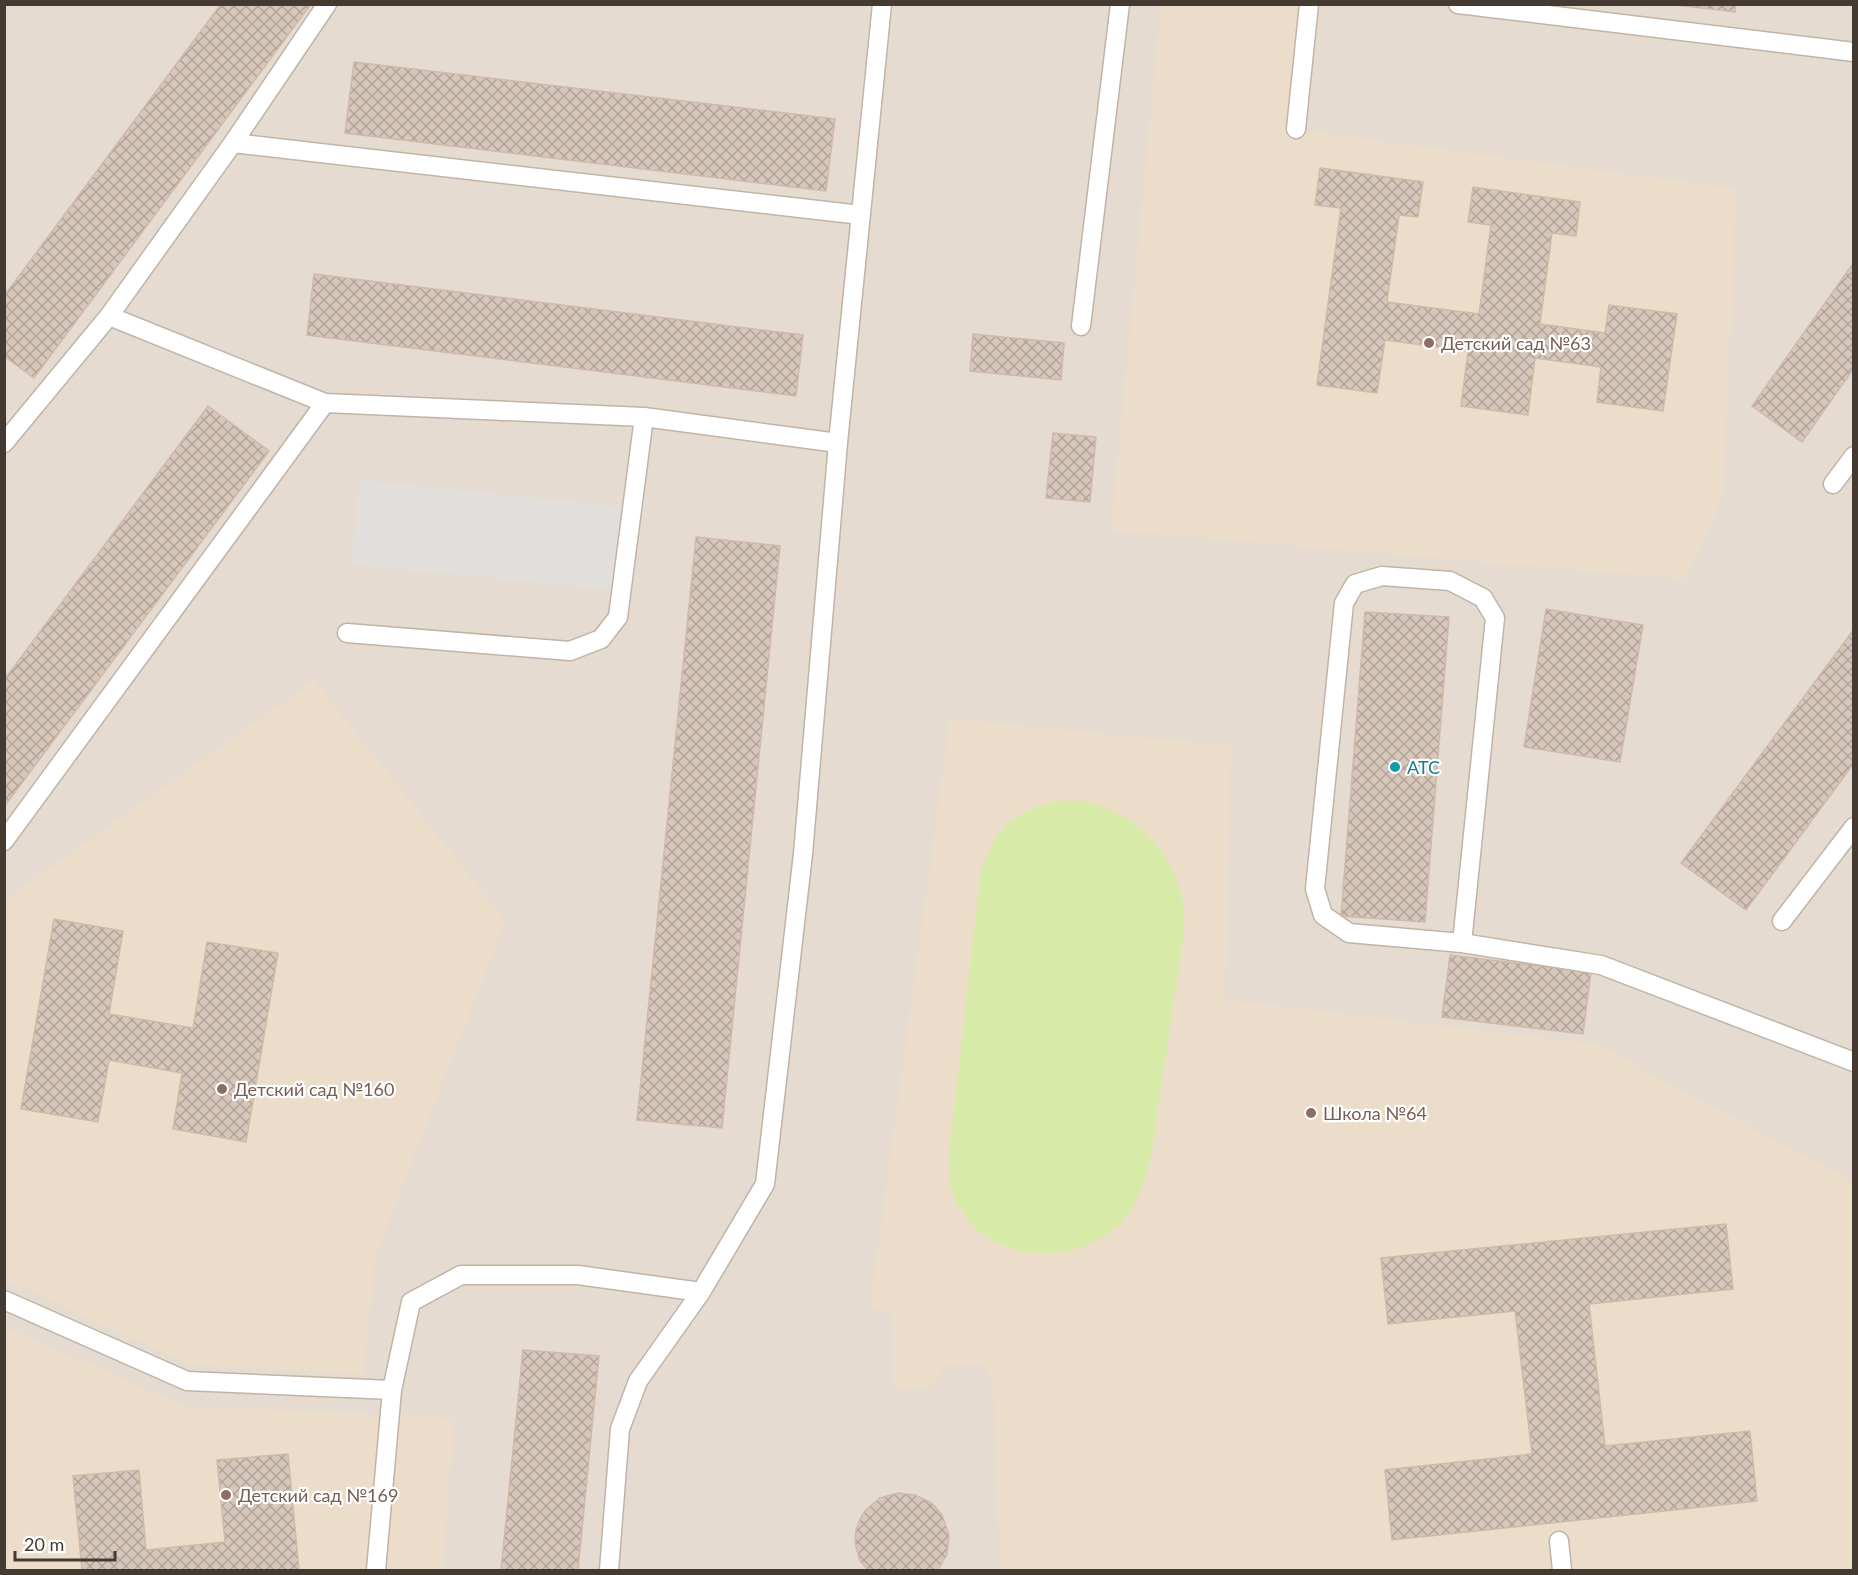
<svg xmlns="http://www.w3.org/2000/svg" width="1858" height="1575" font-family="Lato,sans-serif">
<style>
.residential{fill:#e6dbd0}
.education{fill:#ecddcb}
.pitch{fill:#d7eaa8}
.parking{fill:#e2dedb}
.building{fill:url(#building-cross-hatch);stroke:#cfbaaa;stroke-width:1.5}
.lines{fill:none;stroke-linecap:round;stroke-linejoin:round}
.lane-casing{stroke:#c1b3a7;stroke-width:21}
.lane{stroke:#fff;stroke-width:18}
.education-dot{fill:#8d6e63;stroke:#fff;stroke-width:2}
.culture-dot{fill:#0f9aa8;stroke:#fff;stroke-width:2}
.labels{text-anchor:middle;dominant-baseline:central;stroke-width:4.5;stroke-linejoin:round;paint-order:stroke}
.education-label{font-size:18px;fill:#785e54;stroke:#fff;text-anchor:start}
.culture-label{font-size:18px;fill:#0d838f;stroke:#fff;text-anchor:start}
</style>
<defs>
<pattern id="building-cross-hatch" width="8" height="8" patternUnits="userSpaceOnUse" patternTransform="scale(1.5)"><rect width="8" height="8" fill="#d7c7ba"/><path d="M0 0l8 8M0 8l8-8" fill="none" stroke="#b0a398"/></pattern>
</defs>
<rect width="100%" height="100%" fill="#f2eae2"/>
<path class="residential" d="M5 5H1853V1570H5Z"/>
<path class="education" d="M1161 5H1297L1291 129 1736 189 1723 497 1685 579 1111 530Z
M314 681 505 921 375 1256 363 1374 191 1365 5 1279V900Z
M950 719 1231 746 1225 1000 1595 1044 1853 1182V1570H1000L993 1379 981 1363 946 1365 931 1386 894 1390V1313L870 1308Z
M4 1327 184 1406 390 1415 453 1419 443 1570H5Z"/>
<path class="pitch" d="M1056 801C1063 801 1072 800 1079 801 1135 808 1179 856 1184 911 1185 920 1184 930 1183 939L1150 1162C1145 1181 1140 1198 1129 1213 1086 1270 986 1268 955 1199 949 1185 949 1169 949 1154L980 877C991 831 1010 813 1056 801Z"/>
<path class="parking" d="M360 480 621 507 613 590 351 564Z"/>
<path class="building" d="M221 4H311L34 378 4 356V296Z
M1667 4H1736L1735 12Z
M354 62 835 119 826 191 345 133Z
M1320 168 1423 182 1418 217 1399 215 1387 302 1479 314 1491 225 1468 222 1473 187 1580 202 1576 236 1552 233 1540 324 1605 333 1609 305 1677 314 1663 411 1597 402 1601 367 1535 358 1528 415 1461 406 1468 351 1385 340 1377 393 1317 385 1341 208 1315 205Z
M1854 262V368L1802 442 1752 406Z
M314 274 803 335 796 396 307 335Z
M973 334 1064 343 1061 380 970 371Z
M208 406 269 451 4 807V680Z
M1053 433 1096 437 1090 502 1046 498Z
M696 537 780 546 722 1128 637 1120Z
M1546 609 1643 625 1620 762 1524 747Z
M1365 612 1449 617 1425 922 1341 916Z
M1854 629V763L1746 910 1681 863Z
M54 919 123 931 109 1014 193 1028 207 942 278 953 246 1142 173 1129 182 1073 109 1060 98 1122 21 1109Z
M1450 955 1591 972 1583 1034 1442 1017Z
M1726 1224 1733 1289 1589 1304 1605 1446 1750 1431 1757 1501 1392 1540 1385 1470 1532 1454 1515 1311 1388 1324 1381 1258Z
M523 1350 599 1356 578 1570H501Z
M288 1454 299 1570H82L73 1476 139 1470 146 1550 225 1542 217 1460Z
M898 1493 915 1495 932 1503 942 1515 949 1535 947 1554 938 1570H868L860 1561 855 1543 856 1530 861 1517 866 1510 880 1498Z"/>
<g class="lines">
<defs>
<path id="lane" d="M1458 4 1854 52
M1296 129 1309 4
M233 143 861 215
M109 316 325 403
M1081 326 1120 4
M4 443 109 316 233 143 327 4
M1833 484 1854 456
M347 633 570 651 601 639 618 617 644 417
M4 841 325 403 644 417 838 443
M1782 921 1854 827
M1462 943 1495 618 1483 598 1450 581 1382 576 1355 584 1344 603 1315 889 1323 915 1349 933 1462 943 1601 965 1854 1062
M4 1300 187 1381 392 1390
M1559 1541 1562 1570
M376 1570 392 1390 411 1302 461 1275H578L701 1292
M609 1570 620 1429 638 1381 701 1292 765 1184 803 854 838 443 882 4"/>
</defs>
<use href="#lane" class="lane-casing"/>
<use href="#lane" class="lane"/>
</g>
<g class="education-dot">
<circle cx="1429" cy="343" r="6"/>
<circle cx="222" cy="1089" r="6"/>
<circle cx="1311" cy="1113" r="6"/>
<circle cx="226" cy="1495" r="6"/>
</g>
<circle class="culture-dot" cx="1395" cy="767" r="6"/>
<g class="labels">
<g class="education-label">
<text x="1441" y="343">Детский сад №63</text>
<text x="234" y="1089">Детский сад №160</text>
<text x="1323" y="1113">Школа №64</text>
<text x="238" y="1495">Детский сад №169</text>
</g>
<g class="culture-label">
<text x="1407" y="767">АТС</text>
</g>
</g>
<rect width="1858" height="1575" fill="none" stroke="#443a32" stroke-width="12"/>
<path d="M15 1551v9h100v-9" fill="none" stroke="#443a32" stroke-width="3"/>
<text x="24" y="1551" font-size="18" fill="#443a32" stroke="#ffffff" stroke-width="4.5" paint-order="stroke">20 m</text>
</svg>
